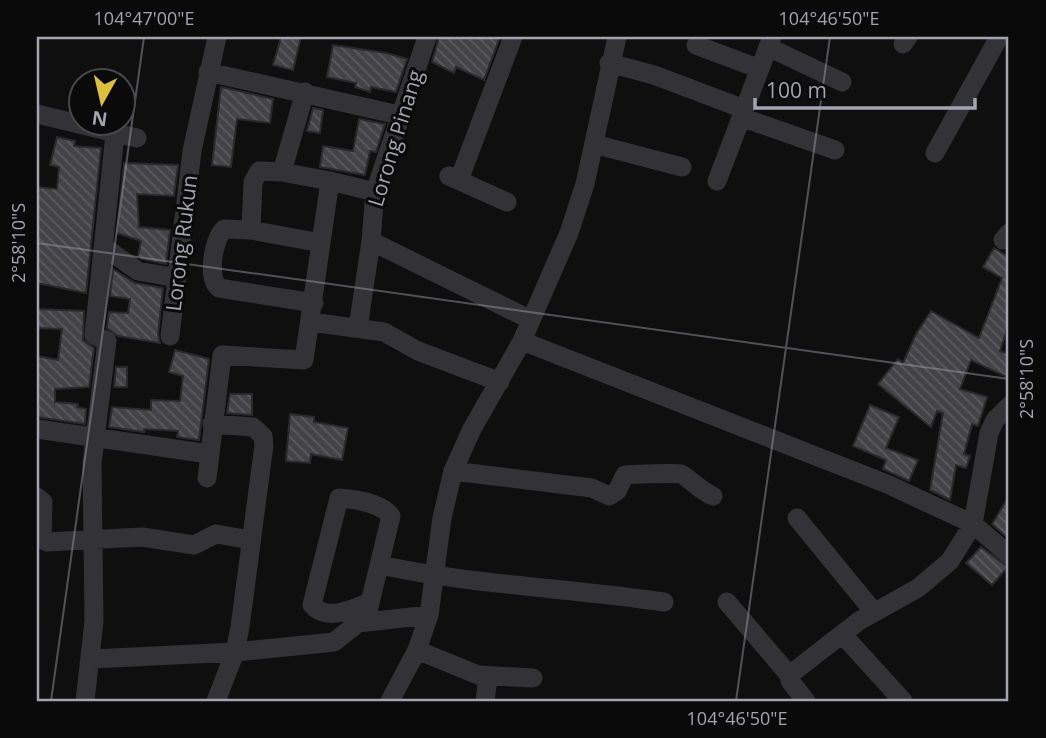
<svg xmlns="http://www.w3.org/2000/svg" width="1046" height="738" font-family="'Open Sans',sans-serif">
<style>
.building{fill:url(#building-back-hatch);stroke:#2a292c;stroke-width:2}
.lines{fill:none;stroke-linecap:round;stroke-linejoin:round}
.minor{stroke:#333337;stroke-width:19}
.ticks{fill:none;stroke:#a2a4b0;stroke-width:2;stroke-opacity:0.45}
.labels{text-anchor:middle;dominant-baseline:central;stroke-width:6;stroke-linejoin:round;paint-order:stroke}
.street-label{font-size:21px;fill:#a2a4b0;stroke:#0a0a0b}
.neatline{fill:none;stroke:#a2a4b0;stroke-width:2.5}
.ticks-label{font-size:18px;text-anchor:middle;fill:#a2a4b0}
</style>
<defs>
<pattern id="building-back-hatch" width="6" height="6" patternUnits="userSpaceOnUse" patternTransform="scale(1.75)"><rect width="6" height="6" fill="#444448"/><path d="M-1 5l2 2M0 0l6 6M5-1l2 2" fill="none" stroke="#5c5c60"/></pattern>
</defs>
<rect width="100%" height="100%" fill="#0f0f10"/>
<path class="building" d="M281 37H301L293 70 273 65Z
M439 37H500L484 80 456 67 454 73 432 62Z
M333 45 386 53 407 59 396 92 371 87 370 92 355 87 356 83 327 77Z
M221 87 273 99 270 123 237 119 231 167 212 165Z
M313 108 323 110 320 133 307 131Z
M359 119 385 124 376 152 370 151 365 175 320 167 323 146 353 151Z
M57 137 75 141 74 146 101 148 86 293 37 283V187L57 189 59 167 50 165Z
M124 163 178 165 174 196 137 194 139 227 170 230 166 264 143 259 138 256 141 241 117 233Z
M994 248 1009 257V330L1007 329 1000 351 1009 354V378L971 360 960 389 987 397 978 426 972 424 964 454 970 456 966 468 956 465 950 500 930 490 943 413 937 411 931 427 878 384 898 359 903 363 916 334 931 311 979 338 1002 278 983 267Z
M113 269 135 283 163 288 158 335 160 343 118 336 107 328 109 312 128 313 130 299 110 296Z
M37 309 84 311 83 340 94 348 89 387 55 389V402L78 404 77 407 86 409 85 424 37 417V356L58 360 62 329 37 328Z
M175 350 209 359 199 440 177 437 178 431 144 429V432L109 427 112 407 151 410V400L180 401 183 376 169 372Z
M116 367H127V387H114Z
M230 394H252V415L227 413Z
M870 405 899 417 886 448 918 460 909 481 883 469 886 460 853 446Z
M290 414 314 417V422L348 428 342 460 311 454 310 463 286 461Z
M1009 496V539L992 524Z
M981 547 1008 567 992 585 966 563Z"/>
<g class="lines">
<path class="minor" d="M427 37 375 192 371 241 531 320
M903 44 908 37
M696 45 760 69
M768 47 842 82
M609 63 654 75 744 109
M208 72 399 115
M37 114 137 138
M741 117 835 150
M594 144 682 167
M935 153 999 37
M282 172 305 92
M449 176 507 202
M459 180 513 37
M717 181 772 37
M251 230 253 182 259 171 282 172 330 181
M1003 240 1009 233
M104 247 138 271 177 278
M314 303 219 288C207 279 213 239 224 229L251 230 321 243
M311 322 384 332 418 351 500 382
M358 328 371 241
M170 336 192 151 217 37
M522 341 887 484 973 524 1009 555
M212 424 253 427 263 436 264 445 240 627 235 652 216 701
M37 429 209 454
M453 471 592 488 609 496 617 491 625 475C630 474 677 473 681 474 687 476 700 491 713 496
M207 478 222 355 304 360 330 181 375 192
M37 497 43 502 42 539 47 542 142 537 194 545 216 534 251 540
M797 518 874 612
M380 565C473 585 569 588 664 602
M727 602 790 676
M367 615 391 516C381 503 355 499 339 498L312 605C327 622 353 609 370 602
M842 634 903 701
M417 650 478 675 533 678
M92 659 235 652 334 642 358 623 429 615
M85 701 94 621 92 463 107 341 94 335 115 134
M390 701 417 650 429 615 442 518 453 471 472 429 522 341 569 233 585 184 617 37
M485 701 488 677
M806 701 790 681 792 673 859 621 918 588 950 561 973 524 989 433 995 420 1009 406"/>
</g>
<path class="ticks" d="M37 243 1009 379M51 701 144 37M736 701 830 37"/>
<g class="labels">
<g class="street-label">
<text transform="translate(395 138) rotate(-73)">Lorong Pinang</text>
<text transform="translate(181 243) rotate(-83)">Lorong Rukun</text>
</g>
</g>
<rect width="1046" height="738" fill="none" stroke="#0a0a0b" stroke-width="77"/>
<g transform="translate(102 102) rotate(188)"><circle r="33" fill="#0a0a0b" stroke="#47484d" stroke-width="2"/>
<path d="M0-5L12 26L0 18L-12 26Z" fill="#debf3a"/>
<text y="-10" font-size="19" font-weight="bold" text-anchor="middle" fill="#a2a4b0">N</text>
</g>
<path d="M755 98v10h220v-10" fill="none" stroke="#a2a4b0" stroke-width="3.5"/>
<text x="766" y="98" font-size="21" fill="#a2a4b0" stroke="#0a0a0b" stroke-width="5" paint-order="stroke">100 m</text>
<rect x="38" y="38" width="969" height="662" class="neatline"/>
<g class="ticks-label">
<text x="144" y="25">104°47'00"E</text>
<text x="829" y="25">104°46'50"E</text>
<text transform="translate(19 243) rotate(-90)" y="6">2°58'10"S</text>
<text transform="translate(1027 379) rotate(-90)" y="6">2°58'10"S</text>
<text x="737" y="725">104°46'50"E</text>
</g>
</svg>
